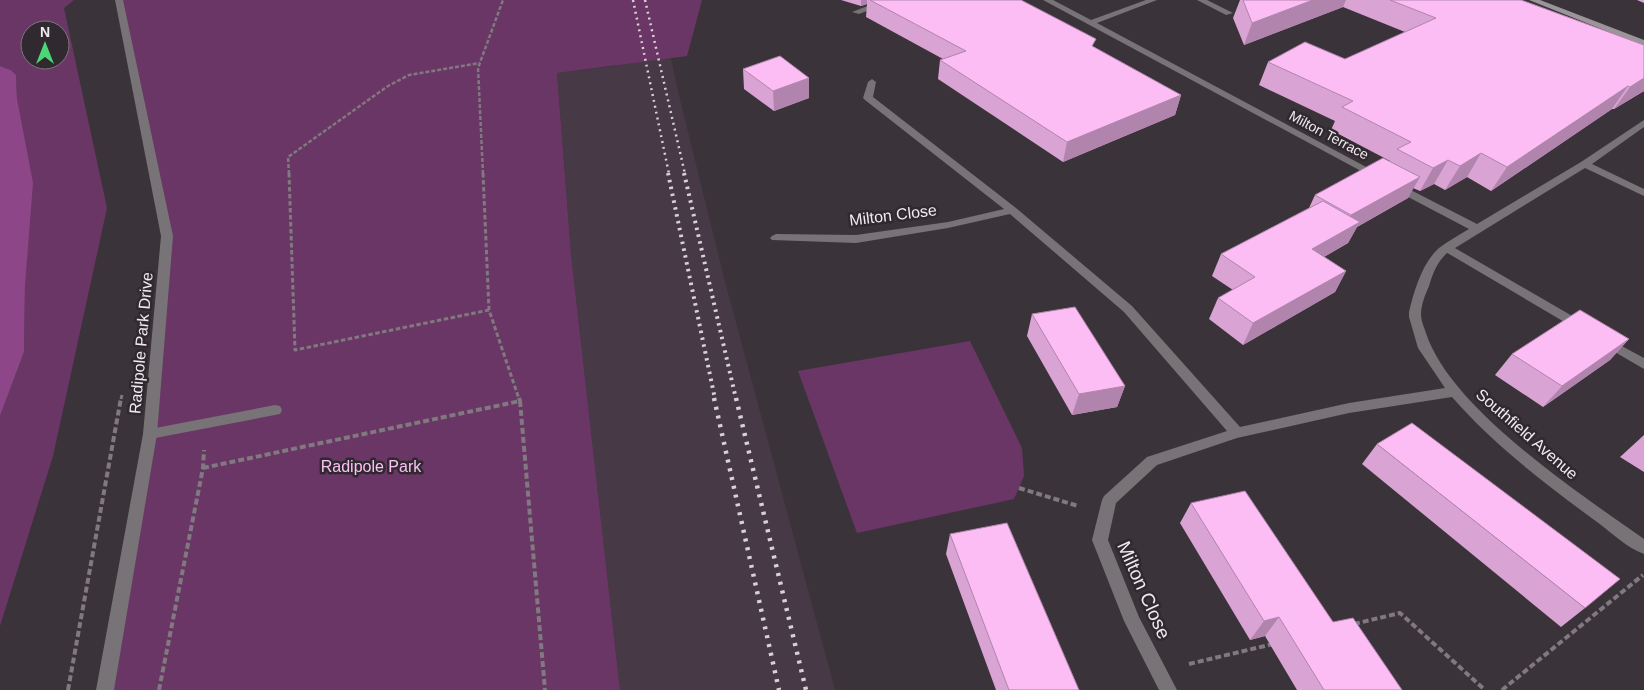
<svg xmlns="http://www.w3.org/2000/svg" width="1644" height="690" font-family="Helvetica,sans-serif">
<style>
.built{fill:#473a46}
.green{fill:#6a3666;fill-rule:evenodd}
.water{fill:#8d4788}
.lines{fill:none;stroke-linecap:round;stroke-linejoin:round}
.path-far2{stroke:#80797f;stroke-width:2.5;stroke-dasharray:4 2;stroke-linecap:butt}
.path-far1{stroke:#80797f;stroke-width:3;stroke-dasharray:4.5 2.5;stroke-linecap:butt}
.path{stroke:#80797f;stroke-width:4;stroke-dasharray:6 3;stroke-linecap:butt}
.service{fill:#777376;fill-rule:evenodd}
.minor{fill:#777376;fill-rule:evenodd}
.tertiary{fill:#777376;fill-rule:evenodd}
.secondary{fill:#9b949a;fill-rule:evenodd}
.rail-far2{stroke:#d8d2d7;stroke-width:2.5;stroke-dasharray:2 4;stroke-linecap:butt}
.rail-far1{stroke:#d8d2d7;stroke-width:4;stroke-dasharray:2.5 4.5;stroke-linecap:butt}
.rail{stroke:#d8d2d7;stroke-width:4.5;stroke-dasharray:3 6;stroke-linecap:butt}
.wall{fill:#d9a3d3}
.shaded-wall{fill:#b084ac}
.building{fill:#fcbdf5;stroke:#b084ac}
.labels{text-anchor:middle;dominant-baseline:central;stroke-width:5;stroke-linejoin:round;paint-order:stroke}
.far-street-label{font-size:14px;fill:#f0ebef;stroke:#312930}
.street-label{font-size:16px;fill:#f0ebef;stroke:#312930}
.park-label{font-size:16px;fill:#fac0f4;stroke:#312930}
.near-street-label{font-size:19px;fill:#f0ebef;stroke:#312930}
</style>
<rect width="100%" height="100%" fill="#3b333a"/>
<path class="built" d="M659 0 677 87 724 278 835 690H620L571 254 557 73 616 66Z"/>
<path class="green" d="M0 0H74L64 8 107 208 53 456 0 626V416L24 352 25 285 16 75 11 70 0 66ZM30 30H60V60H30Z
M119 0H702L687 56 557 73 571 254 620 690H105L150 434 166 242Z
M970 341 1022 448 1024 476 1014 499 857 533 798 371Z"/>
<path class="water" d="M0 66 11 70 16 75 17 99 33 183 25 285 24 352 0 416Z"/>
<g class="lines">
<path class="path-far2" d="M289 174 288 157 388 86 409 75 480 63
M483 174 478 68 503 0"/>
<path class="path-far1" d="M289 173 295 350 489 310
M483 173 489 310 519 399
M121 399 122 395"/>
<path class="path" d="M519 398 520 401
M203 468 520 401 545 690
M1019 488 1078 506
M1354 624 1400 613 1485 690
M1189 664 1273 644
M68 690 121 398
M159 690 203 468 204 450
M1502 690 1643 575"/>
<path class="service" d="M883 0H895L859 14 852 12Z
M1448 244 1586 324 1588 327 1586 330H1578L1444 251 1442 248Z
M1605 337 1644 358V369L1601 344 1599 341 1601 338Z
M275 405 280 406 282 410 280 414 275 415 150 439 145 438 143 434 145 430 150 429Z"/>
<path class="minor" d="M1043 0H1053L1091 20 1146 0H1157L1097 23 1383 176 1382 178H1374Z
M1197 0H1207L1233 13 1226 15Z
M872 79 876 82 873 97 1016 208 1132 306 1240 427 1349 403 1445 388 1418 348 1409 317V312C1414 291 1422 263 1439 248 1448 241 1459 235 1469 229L1391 188 1390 186 1391 184H1399L1477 224 1581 162 1644 120V127L1592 164 1644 189V196L1585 168 1447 253C1437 262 1433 273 1429 286 1425 295 1421 305 1421 315 1421 321 1424 327 1426 333 1450 408 1580 494 1644 539V554C1627 548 1611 532 1597 522 1545 484 1494 445 1452 397L1349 413 1237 438 1157 465 1116 503 1108 540 1139 617 1177 690H1159L1124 621 1092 540 1102 500 1104 496 1147 457 1227 431 1124 312 1010 214 948 228 856 243 772 240 770 238 772 236 776 234 856 235 948 222 1004 209 865 100 863 98 868 82Z"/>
<path class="tertiary" d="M115 0H123L173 236 157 434 114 690H96L143 434 161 236Z"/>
<path class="secondary" d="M1529 0H1540L1644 40V46Z"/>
<path class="rail-far2" d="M633 0 669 174
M645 0 685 174"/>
<path class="rail-far1" d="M668 173 715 399
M684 173 736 399"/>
<path class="rail" d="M714 398 779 690
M736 398 806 690"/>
</g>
<path class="wall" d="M841 0H1021L1094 47 1181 95 1175 115 1063 162 938 79 940 60 943 59 866 17 867 4 861 6Z
M1240 0H1521L1644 45V91L1614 109H1612L1491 191 1467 177 1445 190 1434 184 1420 191 1413 188 1408 198 1357 227 1348 243 1324 257 1346 271 1335 292 1243 345 1209 319 1218 298 1233 290 1212 276 1221 254 1309 208 1315 195 1390 161 1331 130 1335 121 1259 85 1268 62 1345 59 1405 32 1343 7 1244 45 1233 18Z
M1637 0H1644V3Z
M743 69 809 78V98L774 111 744 89Z
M1032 314 1125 386 1117 407 1072 415 1027 336Z
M1629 339 1610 360 1543 407 1495 375 1512 354Z
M1644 435V472L1620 457Z
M1377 444 1585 608 1561 627 1362 464Z
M1191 503 1333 622 1402 690H1297L1265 636 1250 640 1180 523Z
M950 534 1079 690H996L946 554Z"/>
<path class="shaded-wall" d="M861 0H867V4L861 6Z
M1313 0H1346L1343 7 1244 45 1252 23Z
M809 78V98L774 111 773 91Z
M1644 78V91L1614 109 1630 87Z
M1628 86 1612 109 1491 191 1507 167Z
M1181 95 1175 115 1063 162 1067 142Z
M1481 153 1467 177 1445 190 1460 166Z
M1448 160 1434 184 1420 191 1433 168Z
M1420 177 1408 198 1357 227 1348 243 1301 270 1312 249 1342 232 1351 215Z
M1346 271 1335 292 1243 345 1253 323Z
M1629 339 1610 360 1543 407 1562 386Z
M1125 386 1117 407 1072 415 1079 394Z
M1279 617 1265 636 1250 640 1264 621Z"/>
<path class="building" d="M870 0H1021L1096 39 1092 46 1181 95 1067 142 940 60 966 51Z
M1243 0H1313L1252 23Z
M1390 0H1521L1644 45V78L1630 87 1628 86 1507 167 1481 153 1460 166 1448 160 1433 168 1397 149 1411 142 1342 107 1353 101 1268 62 1305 42 1345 59 1436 18Z
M780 56 809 78 773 91 743 69Z
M1383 158 1420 177 1351 215 1315 195Z
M1323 201 1360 222 1312 249 1346 271 1253 323 1218 298 1255 277 1221 254Z
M1075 307 1125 386 1079 394 1032 314Z
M1580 310 1629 339 1562 386 1512 354Z
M1412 423 1620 579 1585 608 1377 444Z
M1245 491 1333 622 1353 618 1402 690H1324L1279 617 1264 621 1191 503Z
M1007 523 1079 690H1009L950 534Z"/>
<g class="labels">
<g class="far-street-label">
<text transform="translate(1329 135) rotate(28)">Milton Terrace</text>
</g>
<g class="street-label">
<text transform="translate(893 215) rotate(-7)">Milton Close</text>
<text transform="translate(141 343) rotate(-85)">Radipole Park Drive</text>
<text transform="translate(1527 434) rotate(41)">Southfield Avenue</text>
</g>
<g class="park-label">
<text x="371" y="466">Radipole Park</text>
</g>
<g class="near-street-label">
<text transform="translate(1144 590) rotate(66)">Milton Close</text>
</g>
</g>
<g transform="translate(45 45)"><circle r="24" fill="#312930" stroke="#7d777c"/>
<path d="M0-4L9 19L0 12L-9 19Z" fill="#4cd676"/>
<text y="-8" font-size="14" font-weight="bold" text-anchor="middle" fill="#f0ebef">N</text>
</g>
</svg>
